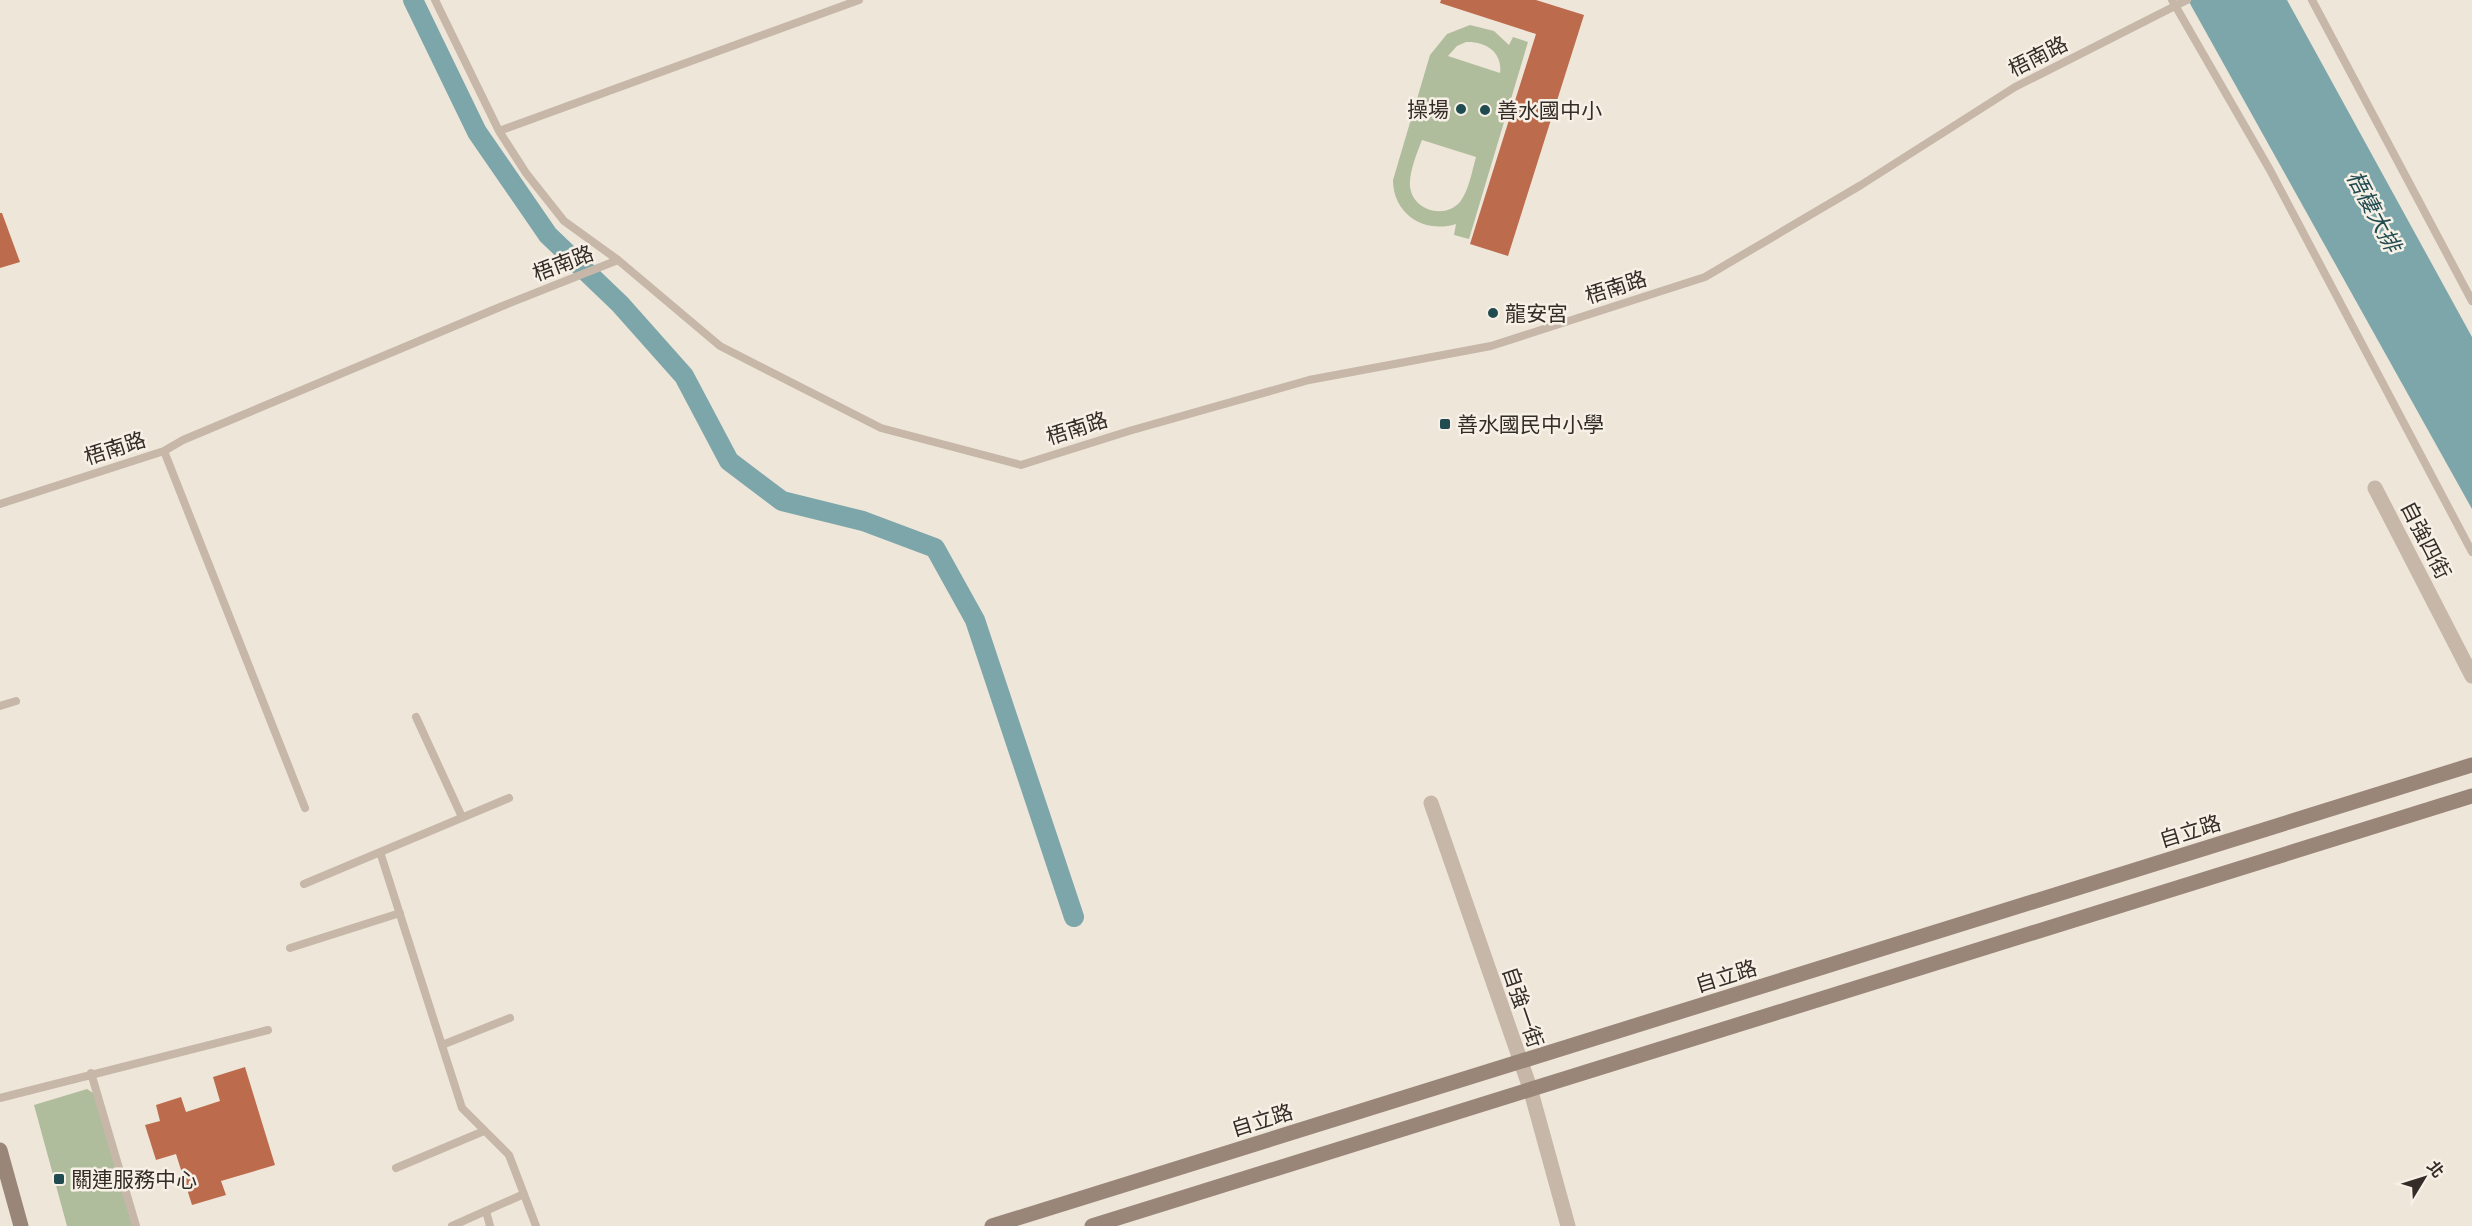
<svg xmlns="http://www.w3.org/2000/svg" width="2472" height="1226" font-family="'Space Grotesk','Noto Sans TC',sans-serif">
<style>
.green{fill:#b0bd9c;fill-rule:evenodd}
.water{fill:#7ca6aa}
.lines{fill:none;stroke-linecap:round;stroke-linejoin:round}
.canal{stroke:#7ca6aa;stroke-width:20}
.building{fill:#bc6c4c}
.lane{stroke:#c6b7a8;stroke-width:8}
.street{stroke:#c6b7a8;stroke-width:15}
.secondary{stroke:#998679;stroke-width:15}
.poi-dot{fill:#204c51;stroke:#f7f0e6;stroke-width:2}
.labels{text-anchor:middle;dominant-baseline:central;stroke-width:5;stroke-linejoin:round;paint-order:stroke}
.street-label{font-size:21px;fill:#332c27;stroke:#f7f0e6}
.poi-label{font-size:21px;fill:#332c27;stroke:#f7f0e6;text-anchor:start}
.water-label{font-size:22px;font-style:italic;fill:#204c51;stroke:#f7f0e6}
</style>
<rect width="100%" height="100%" fill="#efe6da"/>
<path class="green" d="M1470 25 1494 31 1509 45 1513 37 1528 42 1469 239 1454 235 1456 224C1424 234 1393 214 1393 180L1430 55 1447 34ZM1466 42C1485 41 1503 52 1500 73L1448 56 1457 46ZM1422 140 1476 157C1472 171 1469 190 1460 202 1444 220 1412 210 1410 186 1409 172 1417 153 1422 140Z
M87 1089 98 1096 134 1226H67L34 1105Z"/>
<path class="water" d="M2188 0H2287L2472 337V509Z"/>
<g class="lines">
<path class="canal" d="M413 0 477 132 548 235 620 304 684 376 729 461 782 501 863 521 935 548 975 620 1074 917"/>
</g>
<path class="building" d="M1441 0H1536L1584 15 1508 256 1470 244 1536 34 1440 3Z
M0 213H2L20 262 0 268Z
M245 1067 275 1165 221 1181 226 1195 192 1205 176 1154 156 1160 145 1125 160 1121 156 1105 181 1097 186 1112 220 1101 213 1077Z"/>
<g class="lines">
<path class="lane" d="M435 0 499 131 526 173 564 221 618 260 720 346 881 428 1021 465 1129 431 1309 380 1491 346 1705 277 1861 185 2015 87 2187 0
M2172 0 2270 170 2472 552
M2312 0 2472 301
M499 131 859 0
M164 451 305 808
M0 504 164 451 183 440 500 307 618 260
M0 706 16 701
M416 717 462 817
M380 852 462 1108 509 1155 536 1226
M304 884 509 798
M290 948 400 913
M442 1045 510 1018
M91 1073 136 1226
M0 1098 268 1030
M396 1168 484 1131
M486 1211 490 1226
M452 1226 524 1194"/>
<path class="street" d="M2375 488 2472 676
M1431 803 1530 1088 1568 1226"/>
<path class="secondary" d="M0 1150 21 1226
M992 1226 2472 765
M1092 1226 2472 796"/>
</g>
<g class="poi-dot">
<circle cx="1461" cy="109" r="6"/>
<circle cx="1485" cy="110" r="6"/>
<circle cx="1493" cy="313" r="6"/>
<rect x="1439" y="418" width="12" height="12" rx="3"/>
<rect x="53" y="1173" width="12" height="12" rx="3"/>
</g>
<g class="labels">
<g class="street-label">
<text transform="translate(2038 56) rotate(-27)">梧南路</text>
<text transform="translate(563 263) rotate(-21)">梧南路</text>
<text transform="translate(1616 287) rotate(-18)">梧南路</text>
<text transform="translate(1077 428) rotate(-18)">梧南路</text>
<text transform="translate(115 448) rotate(-18)">梧南路</text>
<text transform="translate(2426 540) rotate(63)">自強四街</text>
<text transform="translate(2190 831) rotate(-17)">自立路</text>
<text transform="translate(1726 976) rotate(-17)">自立路</text>
<text transform="translate(1523 1007) rotate(71)">自強一街</text>
<text transform="translate(1262 1120) rotate(-17)">自立路</text>
</g>
<g class="poi-label">
<text x="1449" y="109" text-anchor="end">操場</text>
<text x="1497" y="110">善水國中小</text>
<text x="1505" y="313">龍安宮</text>
<text x="1457" y="424">善水國民中小學</text>
<text x="71" y="1179">關連服務中心</text>
</g>
<g class="water-label">
<text transform="translate(2374 211) rotate(62)">梧棲大排</text>
</g>
</g>
<g transform="translate(2424 1178) rotate(52)" stroke="#f7f0e6" stroke-width="4.5" paint-order="stroke">
<path d="M0-4.5L10 22L0 15L-10 22Z" fill="#332c27"/>
<text y="-9" font-size="16" font-weight="bold" text-anchor="middle" fill="#332c27">北</text>
</g>
</svg>
